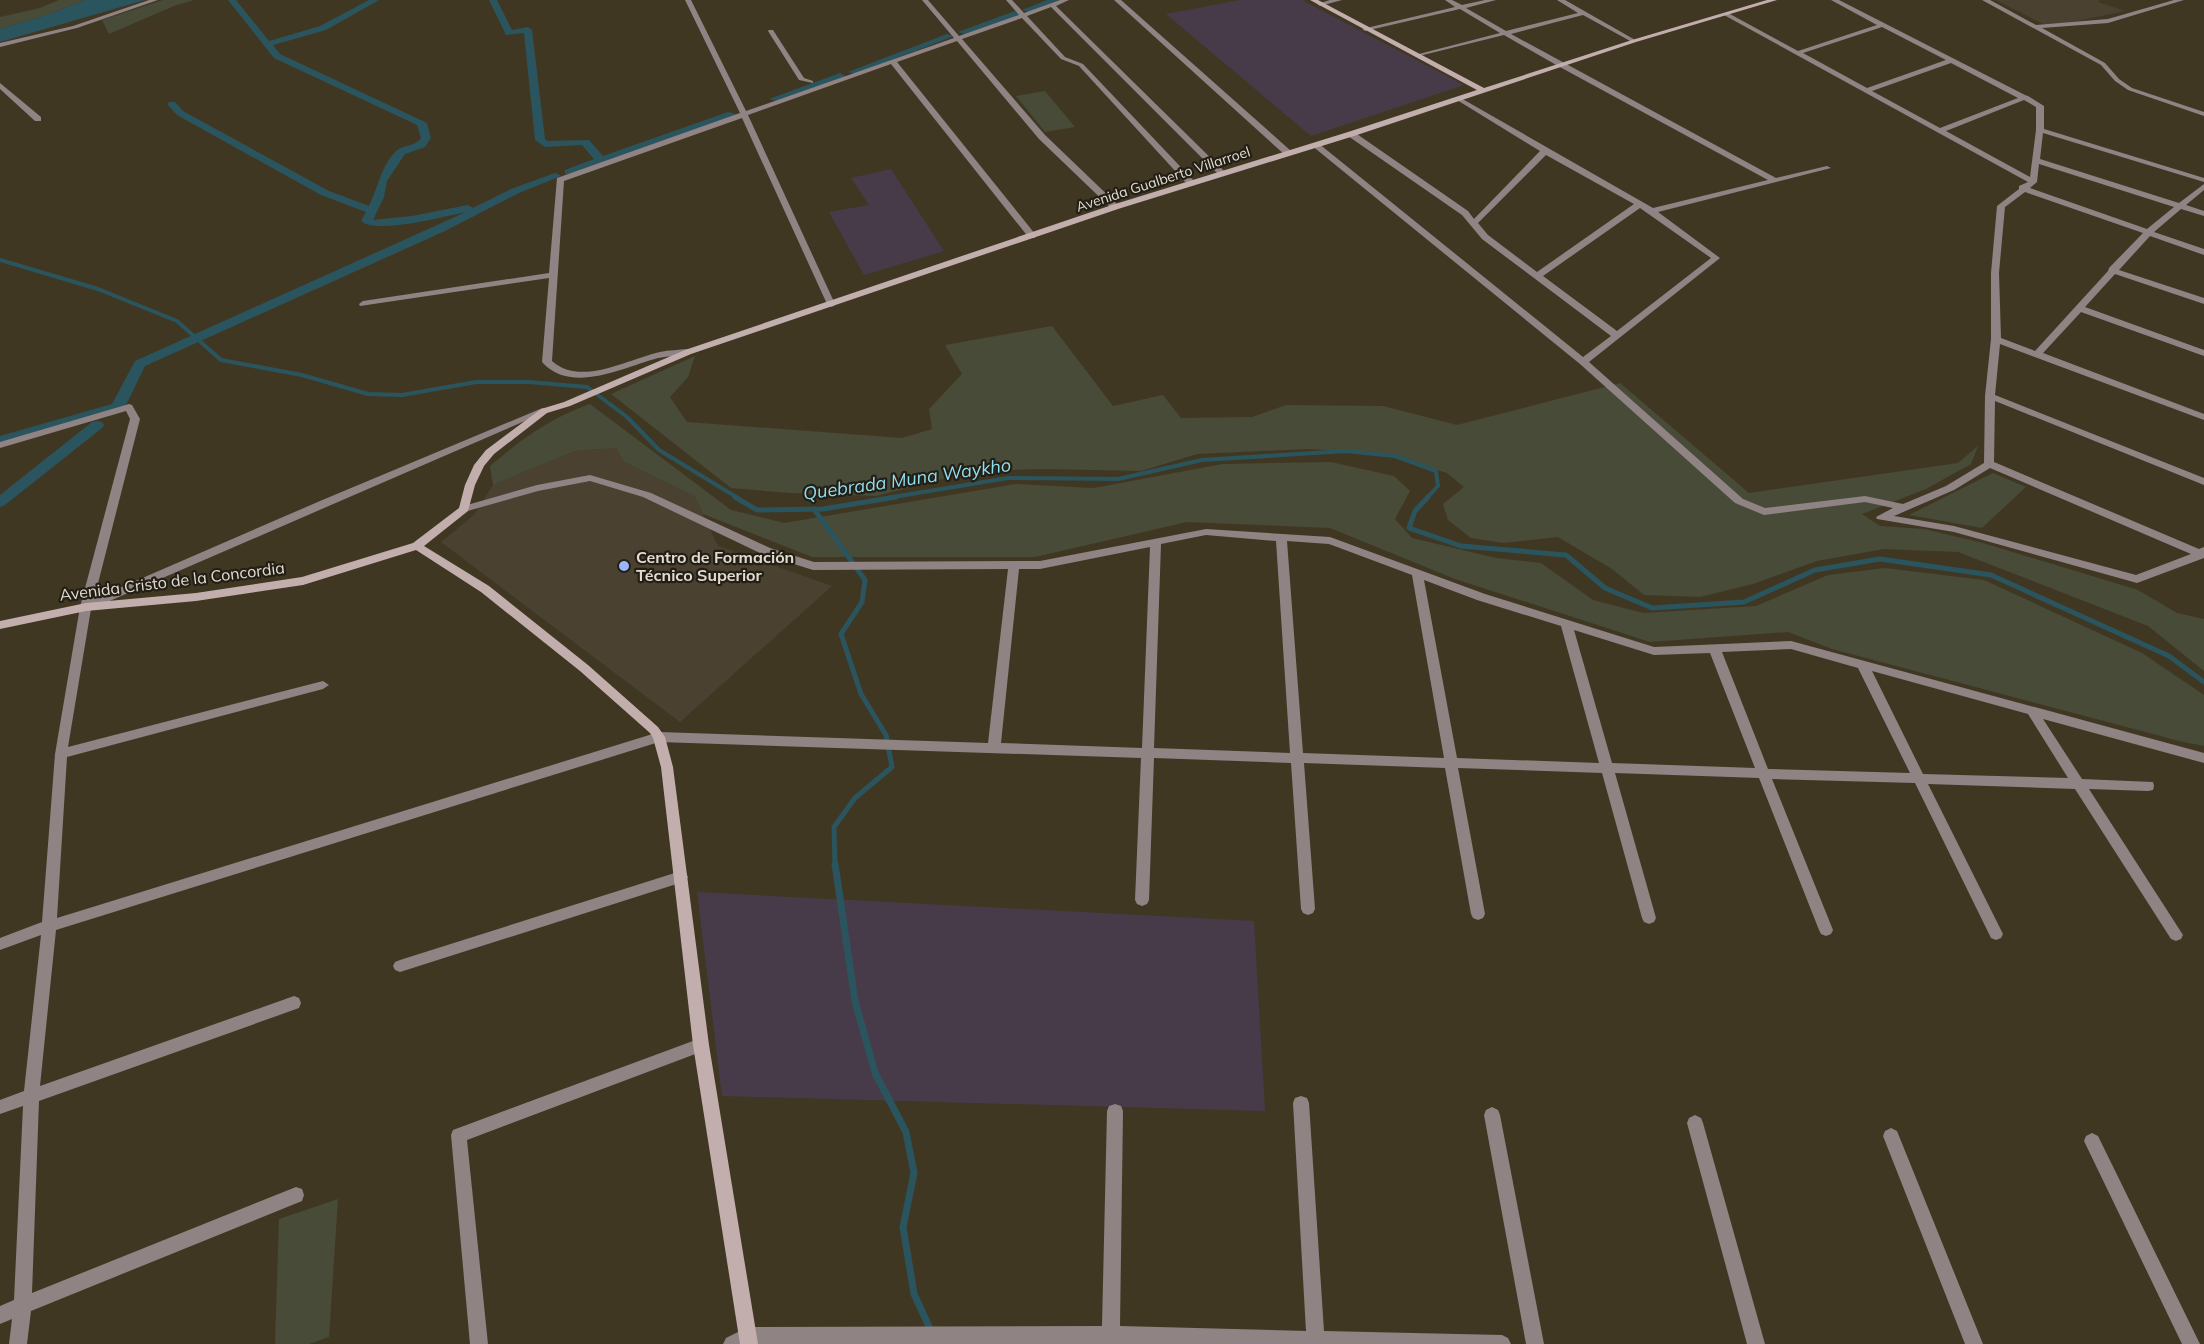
<svg xmlns="http://www.w3.org/2000/svg" width="2204" height="1344" font-family="Mulish,sans-serif">
<style>
.industrial{fill:#473b4a}
.education{fill:#4b4131}
.green{fill:#474b37}
.water{fill:#2a555e}
.lines{fill:none;stroke-linecap:round;stroke-linejoin:round}
.stream-far2{stroke:#2a555e;stroke-width:4}
.stream-far1{stroke:#2a555e;stroke-width:5}
.stream{stroke:#2a555e;stroke-width:7}
.canal{fill:#2a555e;fill-rule:evenodd}
.street{fill:#908383;fill-rule:evenodd}
.secondary{fill:#c2aead;fill-rule:evenodd}
.poi-dot{fill:#9ab5fd;stroke:#231f16;stroke-width:2}
.labels{text-anchor:middle;dominant-baseline:central;stroke-width:4.5;stroke-linejoin:round;paint-order:stroke}
.far-street-label{font-size:14px;fill:#e2dcd0;stroke:#231f16}
.poi-label{font-size:16px;font-weight:bold;fill:#e2dcd0;stroke:#231f16;text-anchor:start}
.street-label{font-size:16px;fill:#e2dcd0;stroke:#231f16}
.water-label{font-size:18px;font-style:italic;fill:#8fdeed;stroke:#231f16}
</style>
<rect width="100%" height="100%" fill="#403723"/>
<path class="industrial" d="M1240 0H1302L1464 85 1311 136 1166 14Z
M891 169 944 251 864 275 829 212 869 205 851 178Z
M697 892 1254 921 1265 1111 722 1096Z"/>
<path class="education" d="M1996 0H2099L2100 1 2098 2 2125 11 2049 27Z
M616 448 624 462 694 496 718 546 832 586 680 722 441 542 474 515 493 485 575 451Z"/>
<path class="green" d="M59 0H85L47 15 0 29V17L40 8Z
M163 0H194L174 6 109 34 102 20Z
M1045 91 1075 127 1045 132 1016 96Z
M1052 326 1113 406 1163 395 1181 418 1252 417 1286 405 1383 406 1457 425 1620 383 1749 493 1958 463 1978 446 1971 464 1926 489 1862 514 1880 526 1924 529 1983 543 2138 590 2177 613 2204 619V671L2148 626 1958 552 1884 549 1817 561 1753 584 1700 597 1644 595 1612 569 1558 537 1504 543 1471 538 1448 520 1443 504 1464 487 1447 473 1380 453 1307 449 1197 454 1141 471 1044 469 973 471 876 496 789 493 731 488 611 394 695 356 688 377 670 397 687 422 902 438 932 429 929 409 962 374 945 345Z
M590 404 731 510 784 523 1016 484 1094 488 1222 464 1331 462 1394 476 1410 491 1395 519 1412 538 1496 558 1541 563 1593 600 1643 613 1756 606 1828 575 1885 568 1984 580 2142 653 2204 695V746L2183 742 1832 649 1788 632 1650 642 1455 579 1330 528 1187 522 1035 557H812L703 514 694 496 624 462 616 448 575 451 493 485 490 466C520 440 552 417 590 404Z
M1993 473 2026 487 1982 528 1909 515Z
M338 1199 329 1337 309 1344H275L279 1219Z"/>
<path class="water" d="M85 0H145L0 42V29L47 15Z"/>
<g class="lines">
<path class="stream-far2" d="M0 260 98 289 177 321 221 360 302 375 368 394 402 395 476 382H529L587 387 627 417 659 450 738 498
M887 498 1008 478 1118 479 1202 460 1346 451 1395 456 1436 471 1438 486 1427 498"/>
<path class="stream-far1" d="M735 497 757 510 823 509 896 497
M1428 497 1415 511 1409 528 1461 546 1566 555 1605 588 1652 608 1744 602 1815 570 1880 559 1991 575 2169 656 2204 682
M814 509 865 580 862 602 841 634 861 694 886 735 892 767 855 798 834 827 835 866"/>
<path class="stream" d="M835 864 855 1001 875 1073 906 1132 914 1173 903 1227 914 1294 937 1344"/>
<path class="canal" d="M228 0H236L269 41 320 26 369 0H379L326 30 273 45 280 54 427 123 431 138 425 147 405 154 387 181 384 197 373 220 412 216 468 205 473 208 511 189 552 174 556 173 561 176 519 193 445 231 145 366 125 407 119 413H105L0 444V436L112 404 135 361 466 212C445 216 377 235 361 221L366 212 321 195 177 115 167 104 169 102H175L183 111 329 191 369 206C378 188 381 166 396 151 404 144 415 147 421 138L417 125 274 58Z
M489 0H497L512 30 528 27 532 30 545 139 547 141 589 140 603 156 728 112 736 114C726 122 575 176 565 174V170L594 159 582 145 545 147 535 140 524 33 506 35Z
M1047 0H1059L1029 12 1022 10Z
M1015 11 1019 14 1018 16 965 34 958 32Z
M947 34 954 36 856 74 848 72Z
M840 73 845 76 843 78 777 101 769 99Z
M97 421 102 422 104 425 102 428 5 505 0 507V495L92 422Z"/>
<path class="street" d="M149 0H158L77 28 0 47V43L73 26Z
M685 0H691L746 111 954 38 922 0H928L959 36 1019 15 1006 0H1012L1024 13 1060 0H1069L1056 6 1226 173 1219 175 1051 7 1027 16 1065 57 1083 64 1194 181V185H1188L1079 66 1061 59 1022 18 962 39 1045 135 1118 205V209H1112L1039 139 957 41 897 62 1035 234V238H1029L891 64 748 115 835 304 834 306 831 307 827 304 742 118 564 181 552 361C581 387 628 359 660 352 669 350 679 350 688 349L691 350V354C680 356 669 356 658 358 624 367 571 395 542 362L549 278 360 306 359 304 363 301 549 273 557 178 740 113Z
M1114 0H1121L1291 151V155H1285Z
M1330 0H1342L1320 6 1317 4Z
M1445 0H1452L1462 5 1485 0H1496L1466 8 1506 31 1578 13 1557 0H1565L1637 41 1632 42 1583 15 1511 34 1776 178 1827 166 1831 168 1658 212 1720 258 1589 362 1743 499 1765 508 1865 496 1903 504 1946 486 1984 463 1985 396 1991 339V273L1997 206 2019 189V186L2028 182 1724 15V13H1728L1798 51 1877 25 1831 0H1839L2025 95 2028 96 2044 106V129L2204 178V182L2043 133 2040 159 2179 203 2204 184V190L2186 205 2204 211V216L2181 209 2154 232 2204 249V255L2150 236 2119 270 2204 298V304L2115 274 2085 307 2204 350V356L2081 312 2043 353 2204 414V420L2000 344 1995 395 2204 478V485L1995 401 1994 462 2199 549 2204 547V558L2137 583 1954 532 1877 519 1876 517 1893 508 1865 502 1764 515 1735 503 1580 364 1311 145 1318 143 1583 357 1611 336 1482 239 1462 215 1348 136V132H1354L1468 211 1474 219 1540 151 1457 100V98L1459 97 1653 208 1768 180 1558 66 1504 35 1415 57V55L1500 33 1460 9 1365 31 1362 29 1455 7ZM1882 27 1946 60 1867 88 1803 53ZM1951 63 2018 98 1940 128 1872 91ZM2024 100 2036 107V130L2030 177 1946 131ZM1546 155 1634 204 1537 272 1488 235 1478 223ZM2039 164 2174 207 2147 229 2030 188 2037 182ZM2025 192 2143 233 2109 268 2108 271 2035 351 2001 338 1999 273 2005 207ZM1640 208 1711 258 1617 331 1543 276ZM1990 468 2191 554 2136 575 1954 526 1894 516 1954 490Z
M1982 0H1990L2036 25 2108 19 2174 0H2184L2108 23 2042 28 2105 63 2119 79 2132 88 2204 112V116L2128 90 2115 81 2101 65Z
M769 30H773L804 78 813 81V83L799 80 768 31Z
M0 83 41 117V121H35L0 89Z
M129 404 132 405 140 419 94 599 320 501 540 409 543 408 548 411 91 609 68 747 323 681 329 685 323 689 67 757 57 918 659 732 988 743 1008 569 813 570 762 554 643 497 590 481 538 491 464 512 459 509 460 507 537 485 590 475 651 493 770 548 814 562 1040 561 1206 529 1330 537 1485 594 1654 647 1791 641 2204 753V763L2043 719 2082 779 2153 782 2154 786 2153 790 2148 791 2089 789 2183 935 2181 939 2176 941 2171 939 2075 789 1928 784 2003 934 2001 938 1996 940 1991 938 1915 783 1772 779 1833 930 1831 934 1826 936 1821 934 1819 930 1759 778 1615 773 1656 918 1654 922 1649 924 1644 922 1642 918 1602 773 1458 768 1485 914 1483 918 1478 920 1473 918 1471 914 1445 768 1304 763 1315 909 1313 913 1308 915 1303 913 1301 909 1291 763 1154 758 1149 900 1147 904 1142 906 1137 904 1135 900 1141 758 659 742 56 930 40 1086 294 996 299 998 301 1003 299 1008 39 1101 32 1293 296 1187 302 1189 304 1195 302 1201 31 1311 27 1344H9L12 1319 0 1324V1306L14 1300 23 1106 0 1114V1100L24 1091 41 935 0 950V938L42 922 55 754 80 607 130 419 126 411 0 448V442ZM1206 535 1276 541 1290 753 1154 748 1161 544ZM1287 541 1329 544 1412 575 1444 758 1303 753ZM1150 547 1142 748 1001 743 1019 569H1040ZM1424 580 1477 600 1561 626 1599 763 1457 758ZM1574 630 1654 655 1710 653 1755 768 1612 763ZM1791 649 1858 668 1910 773 1768 769 1722 652ZM1872 671 2028 714 2068 778 1923 774Z
M681 871 686 873 688 877 686 881 400 972 395 970 393 966 395 962 400 960Z
M701 1038 706 1040 709 1045 706 1050 467 1140 488 1344H470L451 1135 453 1130Z
M1301 1096 1307 1098 1309 1103 1324 1331 1502 1335 1508 1338 1511 1344H723L726 1338 748 1327 1102 1326 1107 1111 1109 1106 1115 1104 1121 1106 1123 1111 1120 1326 1306 1331 1293 1103 1295 1098Z
M1492 1107 1498 1110 1500 1115 1544 1344H1526L1484 1115 1486 1110Z
M1695 1115 1701 1118 1703 1123 1765 1344H1747L1687 1123 1689 1118Z
M1891 1128 1897 1131 1899 1136 1983 1344H1965L1883 1136 1885 1131Z
M2092 1133 2098 1136 2200 1344H2182L2084 1141 2086 1136Z"/>
<path class="secondary" d="M1310 0H1318L1484 88 1632 40 1767 0H1777L1636 42 1354 136 1118 209 691 354 570 406 547 413 494 454 484 466 475 485 468 511 424 546 489 586 588 665 658 727 665 737 673 767 709 1045 758 1344H740L693 1045 661 767 653 738 650 733 580 671 481 592 416 550 303 585 196 601 86 611 0 629V621L86 603 196 593 302 577 413 543 459 508 465 485 474 465 486 450 541 409 564 402 685 350 1112 205 1348 132 1477 90Z"/>
</g>
<circle class="poi-dot" cx="624" cy="566" r="6"/>
<g class="labels">
<g class="far-street-label">
<text transform="translate(1163 179) rotate(-18)">Avenida Gualberto Villarroel</text>
</g>
<g class="poi-label">
<text x="636" y="557">Centro de Formación<tspan x="636" dy="18">Técnico Superior</tspan></text>
</g>
<g class="street-label">
<text transform="translate(172 581) rotate(-7)">Avenida Cristo de la Concordia</text>
</g>
<g class="water-label">
<text transform="translate(907 479) rotate(-8)">Quebrada Muna Waykho</text>
</g>
</g>
</svg>
